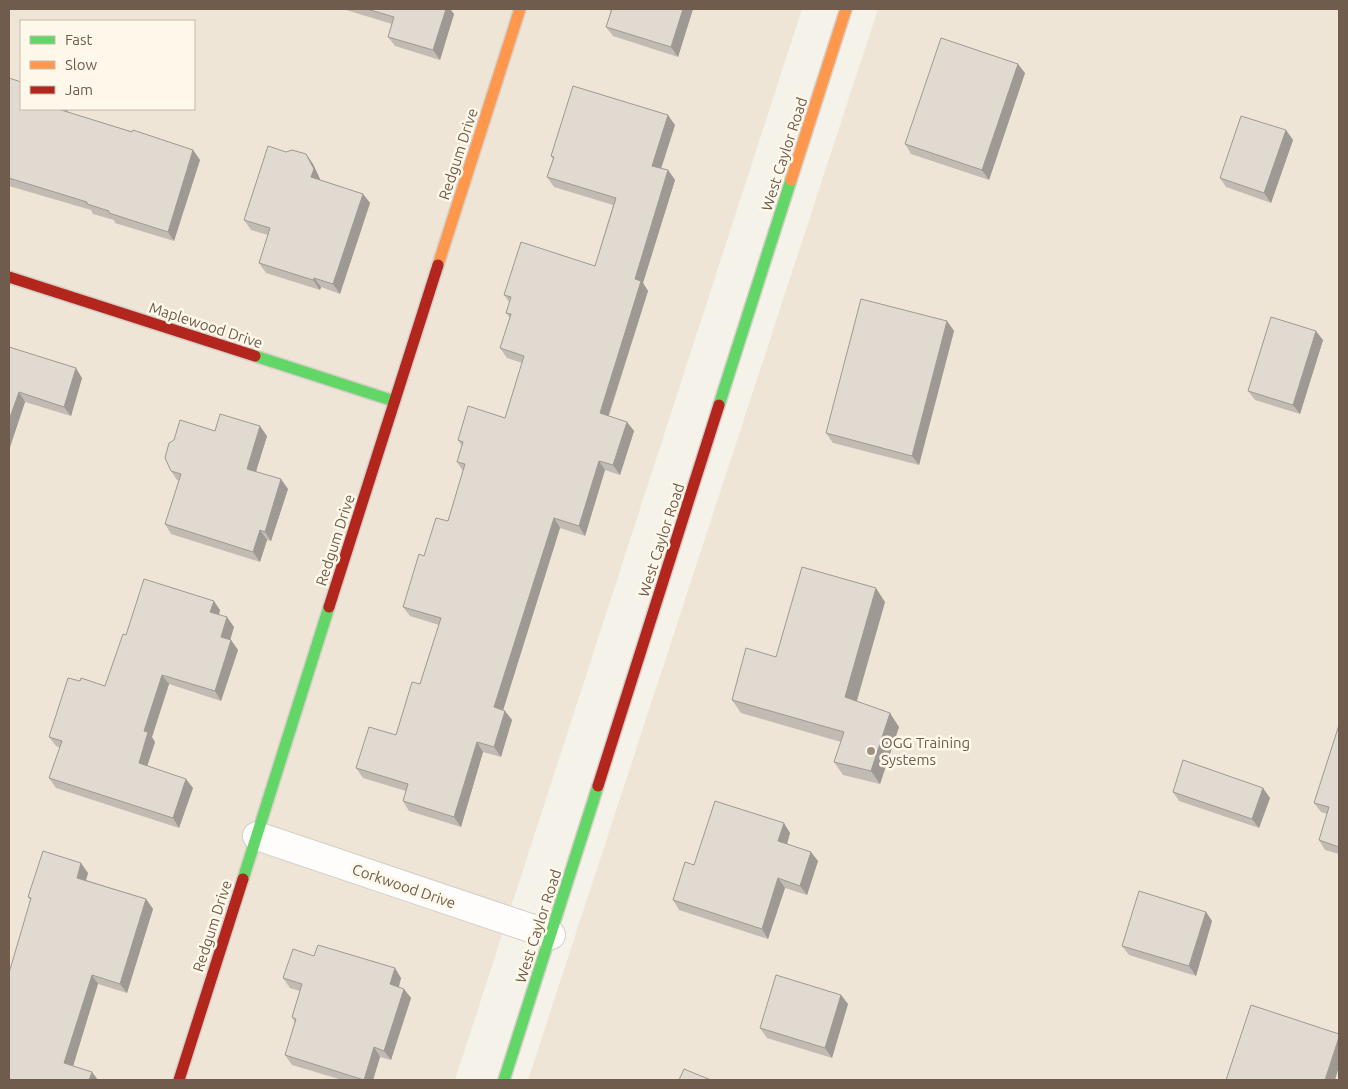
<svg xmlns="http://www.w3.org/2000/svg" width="1348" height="1089" font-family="Ubuntu,sans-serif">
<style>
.residential{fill:#eee5d7;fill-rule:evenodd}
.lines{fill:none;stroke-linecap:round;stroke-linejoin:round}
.street-casing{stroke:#d4cfc8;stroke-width:30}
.fast-casing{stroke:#d5cfc7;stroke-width:14}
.slow-casing{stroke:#d5cfc7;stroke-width:14}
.jam-casing{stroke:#d5cfc7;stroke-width:14}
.street{stroke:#fefdfc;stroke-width:28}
.fast{stroke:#63d668;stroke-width:11}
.slow{stroke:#ff974d;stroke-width:11}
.jam{stroke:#b3261e;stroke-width:11}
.wall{fill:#c2bbb4}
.shaded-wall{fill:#9e9992}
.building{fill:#e1dad1;stroke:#9e9992}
.poi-dot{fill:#9f9083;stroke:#fdf8ea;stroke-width:2}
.labels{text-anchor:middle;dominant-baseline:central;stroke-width:5;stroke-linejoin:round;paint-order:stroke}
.street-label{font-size:15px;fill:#705c4c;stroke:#fdf8ea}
.poi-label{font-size:15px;fill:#705c4c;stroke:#fdf8ea;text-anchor:start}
</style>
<rect width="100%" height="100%" fill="#f5f2e9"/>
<path class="residential" d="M9 9H802L455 1080H9ZM21 21H194V109H21Z
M878 9H1339V1080H528Z"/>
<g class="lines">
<defs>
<path id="street" d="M257 836 551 935"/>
<path id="fast" d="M255 356 394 401
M719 405 791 180
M243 879 329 607
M504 1080 598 786"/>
<path id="slow" d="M791 180 846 9
M438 265 520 9"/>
<path id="jam" d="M9 277 255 356
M329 607 438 265
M598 786 719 405
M179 1080 243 879"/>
</defs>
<use href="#street" class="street-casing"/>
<use href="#fast" class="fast-casing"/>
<use href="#slow" class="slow-casing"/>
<use href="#jam" class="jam-casing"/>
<use href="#street" class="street"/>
<use href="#fast" class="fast"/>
<use href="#slow" class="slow"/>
<use href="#jam" class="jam"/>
</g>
<path class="wall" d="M343 9H450L454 14 440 60 395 46 388 37 392 24Z
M609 9H693L678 57 613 36 606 27 611 12Z
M1025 73 989 180 911 154 905 144Z
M9 78 21 109H68L67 112 193 150 200 160 174 241 115 223 114 220 93 214 91 210 9 186Z
M675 125 661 168 668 170 675 180 643 283 648 291 609 416 627 422 634 431 620 475 605 470 585 536 560 528 503 710 505 711 512 720 501 757 483 752 461 827 409 811 403 801 406 791 363 778 356 768 396 735 420 684 439 625 410 616 403 607 424 556 448 521 463 471 457 462 462 446 458 440 505 418 522 363 507 358 500 348 510 318 506 313 509 302 504 295 595 266 613 205 554 187 547 177 553 159 551 156Z
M1286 130 1293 140 1271 203 1226 187 1220 178Z
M286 152 306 154 313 164 320 179V180L363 194 370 203 340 294 321 287 320 290 266 273 259 263 268 235 251 230 244 220Z
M947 321 954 331 919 465 833 443 826 433Z
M1323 340 1300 414 1255 400 1248 391Z
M9 347 82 378 71 416 25 402 10 447 9 446Z
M215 431 267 436 256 471 288 489 271 541 267 540 260 562 171 534 165 524 179 481 177 480 171 471Z
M885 602 857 701 899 727 880 784 843 775 834 762 841 742 741 713 732 700 776 657Z
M220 610 219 615 234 627 230 640 238 650 221 701 169 684 152 737 155 742 147 766 193 788 179 828 56 788 49 778 60 748 56 746 49 737 80 681 105 686 126 635Z
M1339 725V854L1325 850 1319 840 1327 814 1321 812 1314 803Z
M1173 792 1270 798 1259 828 1179 801Z
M790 833 787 844 818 861 807 895 785 888 768 939 679 910 673 900 694 865Z
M88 873 86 880 146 899 153 909 127 993 98 984 73 1066 9 1080 31 901 28 897Z
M1206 912 1212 921 1196 976 1129 955 1122 946Z
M314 956 401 978 399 987 411 998 391 1060 380 1057 373 1080H342L292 1065 285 1055 295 1023 292 1017 300 991 290 988 283 978Z
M841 995 848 1004 832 1058 767 1038 760 1028Z"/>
<path class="shaded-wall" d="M446 9H450L454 14 440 60 433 50Z
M683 9H693L678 57 671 47Z
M1018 64 1025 73 989 180 982 170Z
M58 109H68L65 119Z
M668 115 675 125 659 175 652 166Z
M1286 130 1293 140 1271 203 1264 193Z
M193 150 200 160 174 241 168 232Z
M306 154 313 164 320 179 318 187 311 177Z
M668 170 675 180 643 283 648 291 606 423 600 413 635 279Z
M363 194 370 203 340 294 333 284Z
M314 278 321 287 320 290 313 280Z
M947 321 954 331 919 465 912 456Z
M1316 331 1323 340 1300 414 1293 405Z
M76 368 82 378 71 416 64 407Z
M19 392 25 402 10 447 9 445V420Z
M627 422 634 431 620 475 613 465Z
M260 426 267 436 254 478 247 469Z
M599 461 605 470 585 536 579 526Z
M281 479 288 489 271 541 265 532Z
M554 518 560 528 501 717 494 707Z
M260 530 267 540 260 562 253 552Z
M876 588 885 602 854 710 845 697Z
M214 601 220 610 217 621 210 612Z
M227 617 234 627 228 647 221 637Z
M231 640 238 650 221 701 215 691Z
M162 675 169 684 152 737 155 742 145 773 139 763 144 731Z
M505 711 512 720 501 757 494 747Z
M890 713 899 727 880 784 871 771Z
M477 742 483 752 461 827 454 817Z
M186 779 193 788 179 828 173 818Z
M1263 788 1270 798 1259 828 1252 819Z
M784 823 790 833 785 851 778 841Z
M811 852 818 861 807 895 800 886Z
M81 863 88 873 84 887 77 878Z
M778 878 785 888 768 939 762 929Z
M146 899 153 909 127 993 120 984Z
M1206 912 1212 921 1196 976 1189 966Z
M395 968 401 978 397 993 390 984Z
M92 975 98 984 71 1073 64 1063Z
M404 989 411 998 391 1060 384 1051Z
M841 995 848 1004 832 1058 825 1048Z
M1339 1037V1067L1335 1080H1325Z
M374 1047 380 1057 373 1080H364Z
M92 1072 98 1080H89Z"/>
<path class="building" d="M367 9H446L433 50 388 37 394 17Z
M612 9H683L671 47 606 27Z
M941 38 1018 64 982 170 905 144Z
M9 78 21 82V109H58L132 132 133 130 193 150 168 232 109 213V211L87 204V202L9 178Z
M573 86 668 115 652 166 668 170 635 279 641 281 600 413 627 422 613 465 599 461 579 526 554 518 494 707 505 711 494 747 477 742 454 817 403 801 408 784 356 768 369 727 396 735 412 682 420 684 441 618 403 607 419 554 424 556 436 518 448 521 465 464 457 462 463 442 458 440 468 406 505 418 524 356 500 348 511 314 506 313 511 297 504 295 521 242 595 266 616 198 547 177 554 157 551 156Z
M1241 116 1286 130 1264 193 1220 178Z
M268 146 286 152 292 150 306 154 314 169 311 177 363 194 333 284 314 278 313 280 259 263 270 228 244 220Z
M861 299 947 321 912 456 826 433Z
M1271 317 1316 331 1293 405 1248 391Z
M9 347 76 368 64 407 19 392 9 420Z
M220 414 260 426 247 469 281 479 265 532 260 530 253 552 165 524 181 474 171 471 165 458 169 443 174 440 180 420 215 431Z
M802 567 876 588 845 697 890 713 871 771 834 762 844 732 732 700 746 648 776 657Z
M144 579 214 601 210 612 227 617 221 637 231 640 215 691 162 675 144 731 148 732 139 763 186 779 173 818 49 778 62 741 49 737 68 678 80 681 81 678 105 686 123 634 126 635Z
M1339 725V847L1319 840 1329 807 1314 803Z
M1183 760 1263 788 1252 819 1173 792Z
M715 801 784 823 778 841 811 852 800 886 778 878 762 929 673 900 685 862 694 865Z
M43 851 81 863 77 878 146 899 120 984 92 975 64 1063 92 1072 89 1080H9V973L31 898 28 897Z
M1139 891 1206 912 1189 966 1122 946Z
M318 945 395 968 390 984 404 989 384 1051 374 1047 364 1080 285 1055 296 1019 292 1017 302 984 283 978 293 949 314 956Z
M776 975 841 995 825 1048 760 1028Z
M1251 1005 1339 1034V1037L1325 1080H1226Z
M684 1069 711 1080H679Z"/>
<circle class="poi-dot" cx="871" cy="751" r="5"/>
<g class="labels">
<g class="street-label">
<text transform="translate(458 154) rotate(-72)">Redgum Drive</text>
<text transform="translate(784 154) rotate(-72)">West Caylor Road</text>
<text transform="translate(206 325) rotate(18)">Maplewood Drive</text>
<text transform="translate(335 540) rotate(-72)">Redgum Drive</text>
<text transform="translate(661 540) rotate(-72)">West Caylor Road</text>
<text transform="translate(404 886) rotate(19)">Corkwood Drive</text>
<text transform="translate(212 926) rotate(-72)">Redgum Drive</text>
<text transform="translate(538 926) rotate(-72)">West Caylor Road</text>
</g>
<g class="poi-label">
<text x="881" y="742">OGG Training<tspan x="881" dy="17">Systems</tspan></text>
</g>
</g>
<rect width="1348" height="1089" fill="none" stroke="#705c4c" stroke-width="20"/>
<rect x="20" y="20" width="175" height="90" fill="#fdf8ea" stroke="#c5baab"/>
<rect x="30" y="36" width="25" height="8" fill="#63d668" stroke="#c5baab"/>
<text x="65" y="45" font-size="15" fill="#705c4c">Fast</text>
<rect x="30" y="61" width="25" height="8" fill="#ff974d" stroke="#c5baab"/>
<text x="65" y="70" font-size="15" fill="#705c4c">Slow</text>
<rect x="30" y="86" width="25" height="8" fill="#b3261e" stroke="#c5baab"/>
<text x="65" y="95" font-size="15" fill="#705c4c">Jam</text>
</svg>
